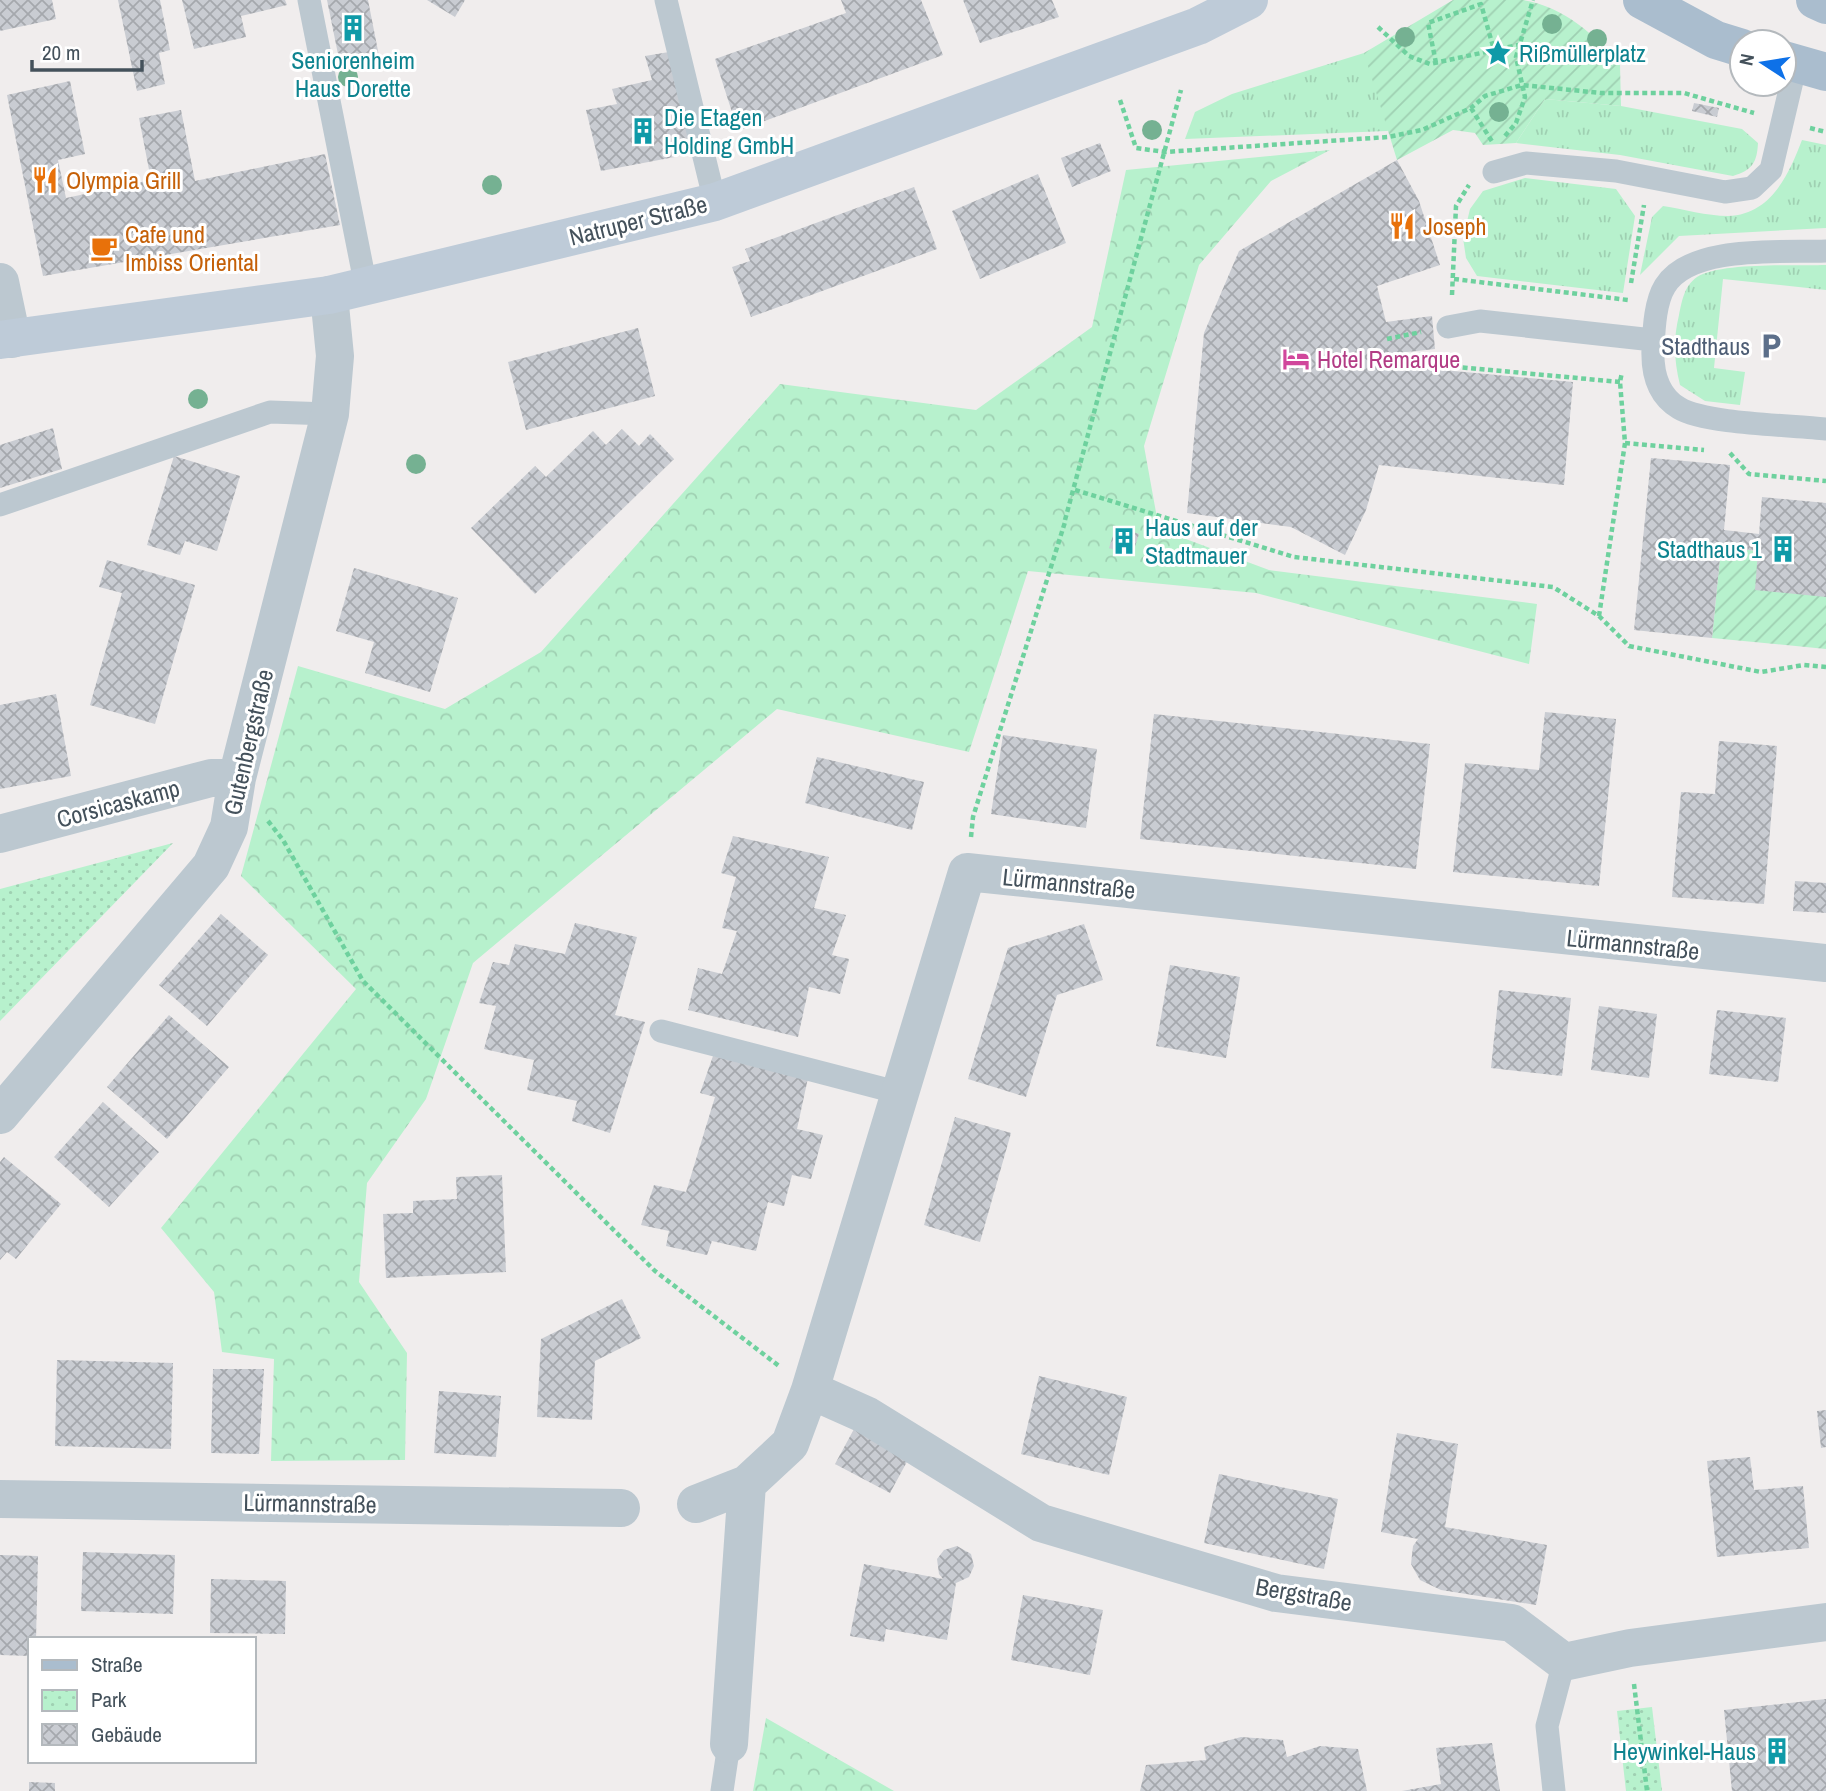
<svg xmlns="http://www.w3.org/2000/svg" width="1826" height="1791" font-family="'Archivo Narrow',sans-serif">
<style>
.grass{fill:url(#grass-tufts)}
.forest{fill:url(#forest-crowns)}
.park{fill:url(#park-dots)}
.garden{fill:url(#garden-furrows)}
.building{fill:url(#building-cross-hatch)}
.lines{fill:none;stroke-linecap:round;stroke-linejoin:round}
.path{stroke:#6ed19e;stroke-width:4.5;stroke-dasharray:5 3.5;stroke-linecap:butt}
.lane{stroke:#bcc8d0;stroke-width:23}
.street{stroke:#bcc8d0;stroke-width:38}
.secondary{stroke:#becbd8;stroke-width:38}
.primary{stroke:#aabdce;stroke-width:38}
.tree{fill:#75b192}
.labels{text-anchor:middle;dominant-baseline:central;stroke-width:6;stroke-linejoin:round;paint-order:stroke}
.culture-label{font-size:24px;fill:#0d838f;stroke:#fff;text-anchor:start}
.food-label{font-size:24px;fill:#c56008;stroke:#fff;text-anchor:start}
.street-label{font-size:24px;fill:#44515b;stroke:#fff}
.service-label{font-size:24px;fill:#4e5e75;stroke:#fff;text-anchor:end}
.hotel-label{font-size:24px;fill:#b23c85;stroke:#fff;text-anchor:start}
</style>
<defs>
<pattern id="grass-tufts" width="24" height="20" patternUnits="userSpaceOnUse" patternTransform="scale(1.75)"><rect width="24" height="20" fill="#b7f1cd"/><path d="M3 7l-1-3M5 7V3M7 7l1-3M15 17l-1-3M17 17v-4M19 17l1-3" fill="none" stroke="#9fd0b2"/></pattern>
<pattern id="forest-crowns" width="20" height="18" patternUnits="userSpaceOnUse" patternTransform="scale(1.75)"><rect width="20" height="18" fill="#b7f1cd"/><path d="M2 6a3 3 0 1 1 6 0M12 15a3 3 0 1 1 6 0" fill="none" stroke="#9fd0b2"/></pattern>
<pattern id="park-dots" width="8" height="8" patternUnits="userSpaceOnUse" patternTransform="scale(1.75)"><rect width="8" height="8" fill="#b7f1cd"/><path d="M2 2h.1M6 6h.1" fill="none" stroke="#9fd0b2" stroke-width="1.8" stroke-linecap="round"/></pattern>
<pattern id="garden-furrows" width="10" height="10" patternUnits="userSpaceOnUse" patternTransform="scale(1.75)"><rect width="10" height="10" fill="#b7f1cd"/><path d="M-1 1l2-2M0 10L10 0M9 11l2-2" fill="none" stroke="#9fd0b2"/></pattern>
<pattern id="building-cross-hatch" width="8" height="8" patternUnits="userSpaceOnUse" patternTransform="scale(1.75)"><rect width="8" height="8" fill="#c9ccd2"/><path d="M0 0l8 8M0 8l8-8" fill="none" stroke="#a5a8ad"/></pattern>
</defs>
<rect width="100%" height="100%" fill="#f0eded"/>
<path class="grass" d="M1364 53H1383L1468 104 1387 131 1185 139 1195 112 1232 94Z
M1545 99 1621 106 1742 129 1758 143C1757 163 1752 170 1733 176L1620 155 1516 143Z
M1802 140 1826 145V228L1679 236 1640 275 1652 217 1663 206C1683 209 1707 216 1728 216 1771 215 1789 174 1802 140Z
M1525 178 1616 189 1635 216 1623 293 1477 276 1466 258 1463 238 1470 209 1483 191Z
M1826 265V290L1723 279 1714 368 1745 372 1740 405 1705 401 1680 385C1674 360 1673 340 1679 315 1682 301 1684 286 1697 277 1721 262 1795 266 1826 265Z"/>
<path class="forest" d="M1330 150 1271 181 1199 265 1144 446 1159 529 1269 570 1537 604 1529 664 1256 593 1028 571 969 752 777 709 473 963 426 1099 367 1183 359 1282 407 1353 405 1460 271 1461 274 1359 222 1352 214 1292 161 1228 356 989 241 876 298 666 445 709 541 652 780 384 976 410 1092 327 1126 170Z
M766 1718 894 1791H753Z"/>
<path class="park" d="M173 843 0 1021V889Z
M1652 1707 1662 1791H1626L1617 1711Z"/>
<path class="garden" d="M1453 0C1475 0 1501 0 1523 0 1564 7 1594 34 1620 64L1621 106 1545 99 1516 143 1483 145 1475 133 1453 130 1397 160 1364 53Z
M1721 547 1758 551 1826 597V649L1712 638Z"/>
<path class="building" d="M0 0H52L56 19 0 31Z
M118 0H160L170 50 159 53 165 84 137 91Z
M182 0H285L287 5 241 16 246 37 194 49Z
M327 0H368L379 56 340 64Z
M427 0H465L455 17Z
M841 0H921L943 55 738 131 715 59 846 13Z
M963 0H1052L1059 17 980 43Z
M675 51 701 152 601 171 586 110 617 104 612 89 652 80 645 56Z
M70 81 85 154 58 160 66 198 151 180 139 118 181 110 195 181 325 154 340 225 43 276 7 95Z
M1694 103 1719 108 1717 117 1692 111Z
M1100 143 1111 171 1072 187 1061 158Z
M1397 160 1419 201 1440 265 1377 286 1386 322 1432 316 1435 349 1389 354 1390 365 1573 382 1564 485 1379 465 1366 510 1345 555 1291 527 1187 513 1204 333 1239 251Z
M1038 174 1066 243 980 279 952 211Z
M914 187 937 249 751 317 732 267 750 261 745 249Z
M638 328 655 396 526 430 508 362Z
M53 428 62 469 0 488V445Z
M622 429 639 446 650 434 674 459 535 594 471 528 535 466 546 477 593 431 606 445Z
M174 456 240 476 217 551 185 541 180 555 147 545Z
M1651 458 1730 465 1724 530 1759 534 1762 497 1826 503V597L1755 590 1758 551 1721 547 1712 638 1634 630Z
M1116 526 1139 534 1132 556 1109 548Z
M107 560 195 585 155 724 90 705 122 593 99 587Z
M354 568 458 598 430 692 365 673 374 642 336 631Z
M56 694 71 776 0 789V705Z
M1545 712 1616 719 1599 886 1453 872 1465 763 1539 770Z
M1154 714 1430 744 1416 869 1140 839Z
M1003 735 1097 749 1086 828 991 814Z
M1719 741 1777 746 1764 904 1672 897 1681 792 1715 794Z
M817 757 924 782 912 830 805 803Z
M733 836 829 857 814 908 846 915 832 955 849 959 840 994 809 987 798 1037 688 1010 698 968 722 974 737 931 722 928 736 877 721 873Z
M1795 881 1826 883V913L1793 911Z
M221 914 268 955 207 1026 159 985Z
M575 923 637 937 615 1015 645 1022 610 1133 572 1121 577 1101 527 1090 534 1060 484 1049 496 1006 479 1003 493 962 509 965 515 944 565 954Z
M1084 924 1103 980 1057 995 1026 1097 968 1079 1008 948Z
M1170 965 1240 977 1226 1058 1156 1046Z
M1499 990 1571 998 1562 1076 1491 1068Z
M1599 1006 1657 1014 1649 1078 1591 1070Z
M1717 1010 1786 1018 1778 1082 1709 1074Z
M169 1015 229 1067 167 1139 107 1087Z
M713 1056 808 1078 797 1129 823 1135 811 1179 792 1175 784 1206 768 1202 756 1251 712 1241 707 1255 666 1246 669 1231 641 1225 654 1185 686 1192 715 1097 700 1093Z
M103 1102 159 1152 109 1207 54 1157Z
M955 1117 1011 1133 980 1242 924 1225Z
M4 1157 61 1204 16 1259 7 1252 0 1260V1162Z
M502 1175 506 1272 386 1278 383 1214 413 1213V1201L457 1199 456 1177Z
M622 1299 641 1338 595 1361 592 1420 537 1417 541 1339Z
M57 1360 173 1363 171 1449 55 1446Z
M213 1369H264L259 1454 211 1453Z
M1039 1376 1127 1397 1109 1475 1021 1454Z
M439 1391 501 1396 496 1457 434 1453Z
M1826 1410V1447L1821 1448 1817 1411Z
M854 1429 909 1458 890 1493 835 1464Z
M1397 1433 1458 1444 1445 1527 1547 1545 1536 1605 1441 1590 1420 1580 1411 1564 1413 1546 1418 1539 1381 1532Z
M1750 1457 1754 1490 1803 1486 1809 1548 1717 1557 1707 1461Z
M1219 1474 1338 1499 1324 1569 1204 1543Z
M957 1546 971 1554 974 1566 969 1577 956 1583 947 1640 886 1629 884 1642 850 1636 864 1564 943 1579 939 1574 937 1559 944 1550Z
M83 1552 175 1555 173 1614 81 1611Z
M0 1555 38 1556 36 1639H30V1656L0 1655Z
M211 1579 286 1581 285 1634 210 1633Z
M1023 1595 1103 1610 1090 1675 1011 1660Z
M1826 1699V1791H1732L1724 1710Z
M1241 1737 1283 1740 1287 1757 1320 1746 1358 1749 1367 1791H1140L1146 1765 1206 1760 1204 1747Z
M1492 1743 1500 1791H1402L1441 1784 1436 1748Z
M29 1782 55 1783V1791H29Z"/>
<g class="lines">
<path class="path" d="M1378 27 1409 56 1430 64 1518 45 1631 56
M1436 63 1428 23 1481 4 1494 50
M1120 100 1136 148 1165 152 1388 137 1422 130 1471 108 1485 96 1522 85 1601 93H1684L1754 113
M1471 108 1493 143
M1810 128 1826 132
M1505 136 1516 123 1525 97 1516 57 1533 0
M1454 279 1628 300
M1631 283 1644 205
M1452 295 1456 206 1469 185
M1387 339 1421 332
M1455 355 1458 367 1620 382
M1625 443 1704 450
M1730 453 1749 474 1826 481
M1075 490 1294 557 1553 587 1599 616 1629 646 1761 672 1804 665 1826 667
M1065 520 1181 90
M1599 616 1625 443 1620 382 1622 372
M268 821 283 840 363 981 655 1271 779 1366
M971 837 973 817 1065 522
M1634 1684 1647 1791"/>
<path class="lane" d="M309 0 366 287
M666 0 715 202
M1494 172 1526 163 1616 171 1725 192 1752 188 1771 170 1796 64
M1826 251C1783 253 1691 244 1665 286 1655 302 1654 329 1653 348 1652 371 1657 395 1679 408 1705 424 1792 425 1826 429
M1448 327 1480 321 1653 340
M0 505 270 412 330 414
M661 1031 900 1093
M722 1791 729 1744
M1554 1791 1547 1726 1564 1662"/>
<path class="street" d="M0 282 12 339
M0 834 211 778H237
M0 1115 211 866 229 827 237 778 330 414 335 356 329 295
M810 1390 866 1415 1041 1523 1276 1593 1512 1623 1564 1662 1630 1648 1826 1622
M0 1499 621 1508
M696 1504 747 1484 790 1444 810 1390 967 872 1826 963
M729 1744 747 1484"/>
<path class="secondary" d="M0 340 329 295 715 202 1198 26 1249 0"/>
<path class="primary" d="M1642 0 1716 40 1742 48
M1815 0 1826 5
M1784 60 1826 72"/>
</g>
<g class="tree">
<circle cx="1552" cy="24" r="10"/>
<circle cx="1405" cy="37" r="10"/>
<circle cx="1597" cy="39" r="10"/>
<circle cx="348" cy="77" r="10"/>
<circle cx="1499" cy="112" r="10"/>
<circle cx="1152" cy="130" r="10"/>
<circle cx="492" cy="185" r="10"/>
<circle cx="198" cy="399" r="10"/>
<circle cx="416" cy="464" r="10"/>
</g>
<defs>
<symbol id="building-bare" viewBox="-9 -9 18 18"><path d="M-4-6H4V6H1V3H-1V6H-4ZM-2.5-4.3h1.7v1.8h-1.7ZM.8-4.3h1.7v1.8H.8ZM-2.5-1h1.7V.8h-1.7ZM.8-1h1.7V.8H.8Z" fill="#0f9aa8" stroke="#fff" stroke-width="2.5" paint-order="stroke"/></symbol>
<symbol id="sight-bare" viewBox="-9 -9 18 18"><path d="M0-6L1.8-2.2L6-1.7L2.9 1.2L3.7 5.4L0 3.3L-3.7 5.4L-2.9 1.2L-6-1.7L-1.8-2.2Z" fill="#0f9aa8" stroke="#fff" stroke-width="2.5" paint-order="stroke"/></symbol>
<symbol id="restaurant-bare" viewBox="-9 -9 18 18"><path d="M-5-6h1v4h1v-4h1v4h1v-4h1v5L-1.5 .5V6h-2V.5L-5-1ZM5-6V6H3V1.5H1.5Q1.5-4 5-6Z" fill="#e8710a" stroke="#fff" stroke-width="2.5" paint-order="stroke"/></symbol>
<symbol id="cafe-bare" viewBox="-9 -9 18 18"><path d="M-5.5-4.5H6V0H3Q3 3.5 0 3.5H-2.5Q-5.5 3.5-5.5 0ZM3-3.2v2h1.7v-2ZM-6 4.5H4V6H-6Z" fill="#e8710a" stroke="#fff" stroke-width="2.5" paint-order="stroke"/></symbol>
<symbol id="parking-bare" viewBox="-9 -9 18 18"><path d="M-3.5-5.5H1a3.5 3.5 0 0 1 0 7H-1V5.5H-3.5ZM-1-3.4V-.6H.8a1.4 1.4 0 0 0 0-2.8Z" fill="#5c6f8a" stroke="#fff" stroke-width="2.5" paint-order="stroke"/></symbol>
<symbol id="hotel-bare" viewBox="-9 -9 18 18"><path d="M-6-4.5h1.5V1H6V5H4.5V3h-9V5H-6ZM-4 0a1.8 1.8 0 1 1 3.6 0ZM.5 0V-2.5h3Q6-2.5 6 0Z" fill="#d1479c" stroke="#fff" stroke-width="2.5" paint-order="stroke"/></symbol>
</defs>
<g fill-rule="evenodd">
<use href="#building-bare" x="334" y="9" width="38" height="38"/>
<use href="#sight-bare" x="1479" y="34" width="38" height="38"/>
<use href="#building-bare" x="624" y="112" width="38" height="38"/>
<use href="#restaurant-bare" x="26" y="161" width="38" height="38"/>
<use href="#restaurant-bare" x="1383" y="207" width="38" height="38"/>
<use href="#cafe-bare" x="85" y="229" width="38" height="38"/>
<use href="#parking-bare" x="1752" y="327" width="38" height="38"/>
<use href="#hotel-bare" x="1277" y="340" width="38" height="38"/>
<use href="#building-bare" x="1105" y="522" width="38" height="38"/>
<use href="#building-bare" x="1764" y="530" width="38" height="38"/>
<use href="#building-bare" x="1758" y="1732" width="38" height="38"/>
</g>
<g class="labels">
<g class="culture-label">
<text x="1519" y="53">Rißmüllerplatz</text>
<text x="353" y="60" text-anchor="middle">Seniorenheim<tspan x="353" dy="28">Haus Dorette</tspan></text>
<text x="664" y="117">Die Etagen<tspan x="664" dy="28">Holding GmbH</tspan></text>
<text x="1145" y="527">Haus auf der<tspan x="1145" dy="28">Stadtmauer</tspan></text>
<text x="1762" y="549" text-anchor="end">Stadthaus 1</text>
<text x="1756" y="1751" text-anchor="end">Heywinkel-Haus</text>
</g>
<g class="food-label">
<text x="66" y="180">Olympia Grill</text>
<text x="1423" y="226">Joseph</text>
<text x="125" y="234">Cafe und<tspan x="125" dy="28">Imbiss Oriental</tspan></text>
</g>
<g class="street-label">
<text transform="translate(638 220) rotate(-14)">Natruper Straße</text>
<text transform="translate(248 742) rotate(-77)">Gutenbergstraße</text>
<text transform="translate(118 803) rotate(-15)">Corsicaskamp</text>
<text transform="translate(1069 883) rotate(6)">Lürmannstraße</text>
<text transform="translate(1633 944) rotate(6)">Lürmannstraße</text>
<text transform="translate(310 1503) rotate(1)">Lürmannstraße</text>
<text transform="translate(1304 1594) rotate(10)">Bergstraße</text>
</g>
<g class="service-label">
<text x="1750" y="346">Stadthaus</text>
</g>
<g class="hotel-label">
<text x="1317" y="359">Hotel Remarque</text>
</g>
</g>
<rect x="28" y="1637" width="228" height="126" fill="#ffffff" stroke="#b4b9bd" stroke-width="2"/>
<rect x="42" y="1660" width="35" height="10" fill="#aabdce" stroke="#b4b9bd" stroke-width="2"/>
<text x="91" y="1672" font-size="21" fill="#44515b">Straße</text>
<rect x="42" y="1690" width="35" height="21" fill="url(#park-dots)" stroke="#b4b9bd" stroke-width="2"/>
<text x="91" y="1707" font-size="21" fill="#44515b">Park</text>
<rect x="42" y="1724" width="35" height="21" fill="url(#building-cross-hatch)" stroke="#b4b9bd" stroke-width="2"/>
<text x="91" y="1742" font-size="21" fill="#44515b">Gebäude</text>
<g transform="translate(1763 63) rotate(282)"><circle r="33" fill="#ffffff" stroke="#b4b9bd" stroke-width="2"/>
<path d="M0-5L12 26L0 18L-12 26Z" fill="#0e71e8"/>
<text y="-10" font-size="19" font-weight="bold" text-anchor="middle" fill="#44515b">N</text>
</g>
<path d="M32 60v10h110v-10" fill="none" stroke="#44515b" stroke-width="3.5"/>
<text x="42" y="60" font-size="21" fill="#44515b" stroke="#ffffff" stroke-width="5" paint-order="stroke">20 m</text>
</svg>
